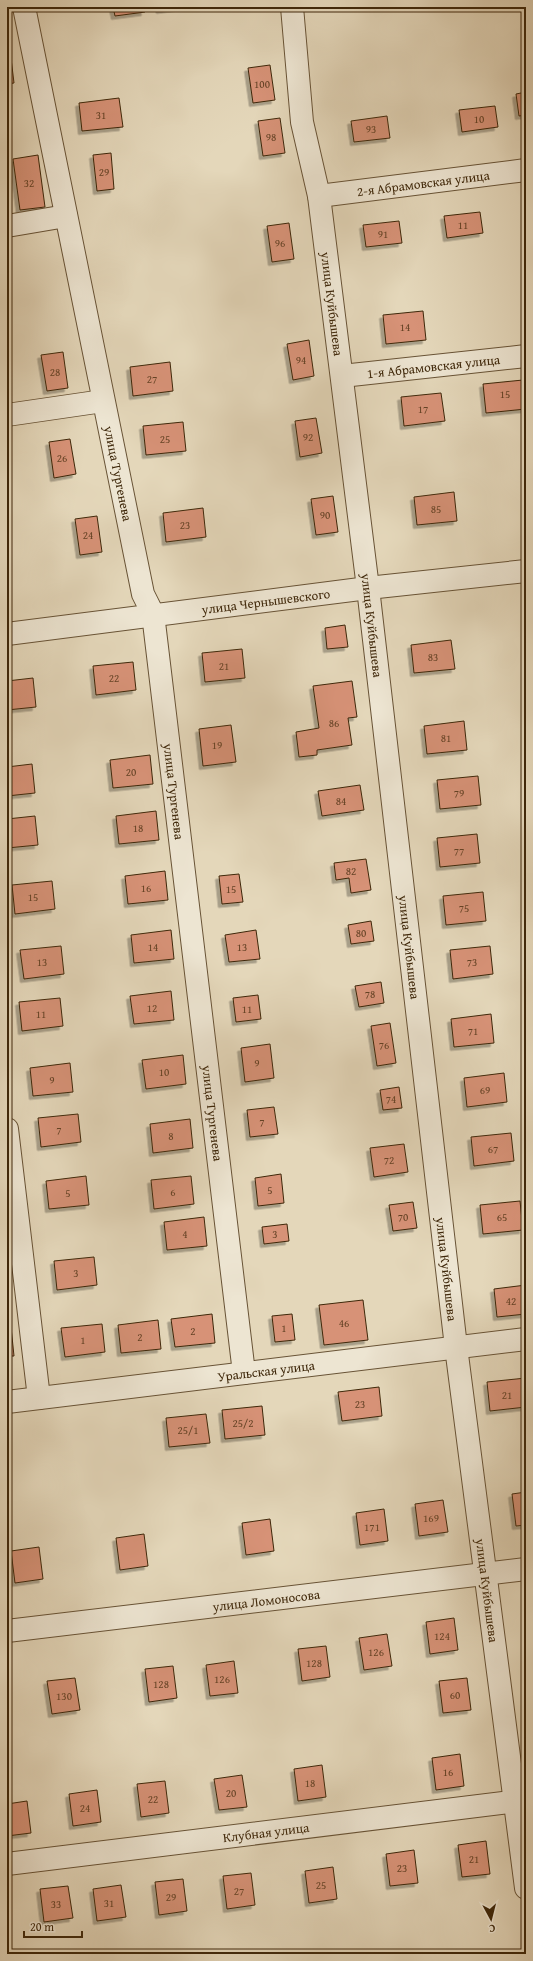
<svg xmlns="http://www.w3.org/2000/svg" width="533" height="1961" font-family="'Gentium Book Plus',serif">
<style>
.building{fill:#d79277;stroke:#3e270a;filter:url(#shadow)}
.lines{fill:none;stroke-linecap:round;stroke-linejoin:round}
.minor-casing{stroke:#685336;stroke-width:24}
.minor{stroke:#ede5d2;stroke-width:22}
.labels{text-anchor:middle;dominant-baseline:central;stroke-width:3;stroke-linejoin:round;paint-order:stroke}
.number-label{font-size:11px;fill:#644225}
.street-label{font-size:13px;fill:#3e270a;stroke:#ede5d2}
</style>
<defs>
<filter id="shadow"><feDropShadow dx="-3.5" dy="3.5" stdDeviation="0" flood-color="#0004"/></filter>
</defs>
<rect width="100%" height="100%" fill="#e4d7ba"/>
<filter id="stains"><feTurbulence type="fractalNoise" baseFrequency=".005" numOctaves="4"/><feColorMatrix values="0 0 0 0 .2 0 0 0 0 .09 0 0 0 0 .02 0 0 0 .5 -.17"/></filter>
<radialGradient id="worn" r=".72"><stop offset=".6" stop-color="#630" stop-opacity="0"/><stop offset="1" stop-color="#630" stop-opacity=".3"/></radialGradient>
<path class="building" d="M113 7H144L145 12 115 16Z
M159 7H182L160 10Z
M7 50H10L14 83 7 84Z
M270 65 275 100 253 103 248 68Z
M526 92V115L519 116 516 94Z
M119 98 123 127 82 131 79 103Z
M495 106 498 127 462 132 459 110Z
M387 116 390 138 354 142 351 121Z
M280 118 285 153 263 156 258 121Z
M111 153 114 189 97 191 93 155Z
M38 155 45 207 20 210 13 159Z
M480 212 483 233 447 238 444 216Z
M399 221 402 243 366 247 363 225Z
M289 223 294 259 272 262 267 226Z
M423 311 426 340 386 344 383 315Z
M309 340 314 376 293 380 287 344Z
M63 352 68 388 47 391 41 355Z
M170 362 173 391 133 396 130 367Z
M523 380 526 409 486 413 483 384Z
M441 393 445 421 404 426 401 397Z
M316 418 322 453 300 457 295 421Z
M183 422 186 451 146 455 143 426Z
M70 439 76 474 54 478 49 442Z
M454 492 457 521 417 525 414 497Z
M333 496 338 532 316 535 311 499Z
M203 508 206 537 166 542 163 513Z
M97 516 102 552 80 555 75 519Z
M345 625 348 647 327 649 325 628Z
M451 640 455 669 414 673 411 645Z
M242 649 245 678 205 682 202 653Z
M133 662 136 690 96 695 93 666Z
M33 678 36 707 7 710V681Z
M352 681 357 717 348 718 352 745 317 750V755L299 757 296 732 319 728 313 686Z
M464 721 467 750 427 754 424 726Z
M231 725 236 762 203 766 199 729Z
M150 755 153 784 113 788 110 760Z
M32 764 35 793 7 796V767Z
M478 776 481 805 440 809 437 780Z
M360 785 364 810 322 816 318 791Z
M156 811 159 840 119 844 116 816Z
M35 816 38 845 7 848V819Z
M477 834 480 863 440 867 437 838Z
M366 859 371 890 351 893 349 878 336 880 334 863Z
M165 871 168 900 128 904 125 876Z
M239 874 243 902 222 904 219 876Z
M52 881 55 909 15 914 12 885Z
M483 892 486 921 446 925 443 896Z
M371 921 374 941 351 944 348 925Z
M171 930 174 959 134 963 131 935Z
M256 930 260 959 229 962 225 935Z
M61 946 64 974 24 979 20 950Z
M490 946 493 974 453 979 450 950Z
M381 982 384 1003 359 1007 355 986Z
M171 991 174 1020 134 1024 130 996Z
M258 995 261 1019 236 1022 233 998Z
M60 998 63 1026 22 1031 19 1002Z
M491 1014 494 1043 454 1047 451 1019Z
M390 1023 396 1063 377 1066 371 1026Z
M270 1044 274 1078 245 1082 241 1048Z
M183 1055 186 1084 146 1089 142 1060Z
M70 1063 73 1092 33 1096 30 1068Z
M504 1073 507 1102 467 1107 464 1078Z
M399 1087 402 1108 383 1110 380 1090Z
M274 1107 278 1134 250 1137 247 1110Z
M78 1114 81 1142 41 1147 38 1118Z
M190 1119 193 1148 153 1153 150 1124Z
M511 1133 514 1161 474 1166 471 1137Z
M404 1144 408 1172 374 1177 370 1148Z
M281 1174 284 1203 258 1206 255 1178Z
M86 1176 89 1205 49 1209 46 1181Z
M191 1176 194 1204 154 1209 151 1180Z
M520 1201 523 1230 483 1234 480 1205Z
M413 1202 417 1228 393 1231 389 1205Z
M204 1217 207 1246 167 1250 164 1222Z
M287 1224 289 1241 264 1244 262 1227Z
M94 1257 97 1285 57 1290 54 1261Z
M526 1285V1314L497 1317 494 1289Z
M363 1300 368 1340 324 1345 319 1305Z
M212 1314 215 1343 175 1347 171 1319Z
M292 1314 295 1340 275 1342 272 1316Z
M158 1320 161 1349 121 1353 118 1325Z
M102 1324 105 1352 65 1357 61 1328Z
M7 1327H11L14 1356H7Z
M526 1378V1407L490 1411 487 1382Z
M379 1387 382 1416 342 1421 338 1392Z
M262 1406 265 1435 225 1439 222 1410Z
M206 1414 210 1443 169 1447 166 1418Z
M526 1492V1525L516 1526 512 1494Z
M443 1500 448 1532 419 1536 415 1504Z
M384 1509 388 1541 360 1545 356 1513Z
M270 1519 274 1551 246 1555 242 1523Z
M144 1534 148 1566 120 1570 116 1538Z
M39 1547 43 1579 15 1583 11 1551Z
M454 1618 458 1650 430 1654 426 1622Z
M387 1634 392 1666 364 1670 359 1638Z
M326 1646 330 1677 302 1681 298 1649Z
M234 1661 238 1693 210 1696 206 1665Z
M173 1666 177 1698 149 1702 145 1669Z
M75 1678 80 1710 52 1714 47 1681Z
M467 1678 471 1710 443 1713 439 1681Z
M7 1691 10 1714 7 1715Z
M460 1754 464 1786 436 1790 432 1758Z
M322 1765 326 1797 298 1801 294 1769Z
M242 1775 247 1807 219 1810 214 1779Z
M165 1781 169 1813 141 1817 137 1784Z
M97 1790 101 1822 73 1826 69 1794Z
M27 1801 31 1833 7 1836V1804Z
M486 1841 490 1874 462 1877 458 1845Z
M414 1850 418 1883 390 1886 386 1854Z
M333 1867 337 1899 309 1903 305 1871Z
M251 1873 255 1905 227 1909 223 1876Z
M183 1879 187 1911 159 1915 155 1882Z
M121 1885 126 1917 97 1921 93 1889Z
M68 1886 73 1918 44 1922 40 1889Z"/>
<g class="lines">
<defs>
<g id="minor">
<path id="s1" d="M24 7 143 594 153 614 244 1373"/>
<path id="s2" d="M292 7 302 122 319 196 368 588 456 1347 526 1888"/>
<path id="s3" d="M319 196 526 170"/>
<path d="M7 226 66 216"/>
<path id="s4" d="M342 376 526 356"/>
<path d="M7 415 103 401"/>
<path id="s5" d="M7 634 368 588 526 571"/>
<path d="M7 1129 39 1398"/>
<path id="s6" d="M7 1402 526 1339"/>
<path id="s7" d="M7 1631 526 1569"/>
<path id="s8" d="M7 1864 526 1800"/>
</g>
</defs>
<use href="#minor" class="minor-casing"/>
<use href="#minor" class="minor"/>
</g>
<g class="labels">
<g class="number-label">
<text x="262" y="84">100</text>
<text x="101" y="115">31</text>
<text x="479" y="119">10</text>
<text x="371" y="129">93</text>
<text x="271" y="137">98</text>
<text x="104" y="172">29</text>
<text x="29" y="183">32</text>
<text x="463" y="225">11</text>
<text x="383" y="234">91</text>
<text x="280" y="243">96</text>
<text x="405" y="327">14</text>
<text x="301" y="360">94</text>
<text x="55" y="372">28</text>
<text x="152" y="379">27</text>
<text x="505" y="394">15</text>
<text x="423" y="409">17</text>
<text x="308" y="437">92</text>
<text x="165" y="439">25</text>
<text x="62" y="458">26</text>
<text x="436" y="509">85</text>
<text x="325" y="515">90</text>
<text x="185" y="525">23</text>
<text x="88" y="535">24</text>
<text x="433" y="657">83</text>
<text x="224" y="666">21</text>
<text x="114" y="678">22</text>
<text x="334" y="723">86</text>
<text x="446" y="738">81</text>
<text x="217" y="745">19</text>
<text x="131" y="772">20</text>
<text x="459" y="793">79</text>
<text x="341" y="801">84</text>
<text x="138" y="828">18</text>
<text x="459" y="851">77</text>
<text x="351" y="871">82</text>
<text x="146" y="888">16</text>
<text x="231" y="889">15</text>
<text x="33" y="897">15</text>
<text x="464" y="908">75</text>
<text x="361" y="933">80</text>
<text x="153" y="947">14</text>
<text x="242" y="947">13</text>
<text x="42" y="962">13</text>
<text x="472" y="962">73</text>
<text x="370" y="994">78</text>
<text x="152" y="1008">12</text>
<text x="247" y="1009">11</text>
<text x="41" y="1014">11</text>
<text x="473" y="1031">71</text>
<text x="384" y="1045">76</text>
<text x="257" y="1063">9</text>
<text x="164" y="1072">10</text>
<text x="52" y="1080">9</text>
<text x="485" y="1090">69</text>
<text x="391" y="1099">74</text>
<text x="262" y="1122">7</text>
<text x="59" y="1130">7</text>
<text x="171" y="1136">8</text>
<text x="493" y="1149">67</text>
<text x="389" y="1160">72</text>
<text x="270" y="1190">5</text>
<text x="173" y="1192">6</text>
<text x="68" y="1193">5</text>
<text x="403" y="1217">70</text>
<text x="502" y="1217">65</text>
<text x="185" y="1234">4</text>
<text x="275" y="1234">3</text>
<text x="76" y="1273">3</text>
<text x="511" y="1301">42</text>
<text x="344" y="1323">46</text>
<text x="284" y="1328">1</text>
<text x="193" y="1331">2</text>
<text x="140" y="1337">2</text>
<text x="83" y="1340">1</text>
<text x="507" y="1395">21</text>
<text x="360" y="1404">23</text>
<text x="243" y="1423">25/2</text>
<text x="188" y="1430">25/1</text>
<text x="431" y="1518">169</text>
<text x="372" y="1527">171</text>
<text x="442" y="1636">124</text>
<text x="376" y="1652">126</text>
<text x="314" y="1663">128</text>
<text x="222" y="1679">126</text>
<text x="161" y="1684">128</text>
<text x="455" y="1695">60</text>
<text x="64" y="1696">130</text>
<text x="448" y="1772">16</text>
<text x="310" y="1783">18</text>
<text x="231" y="1793">20</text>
<text x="153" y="1799">22</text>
<text x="85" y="1808">24</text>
<text x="474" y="1859">21</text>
<text x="402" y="1868">23</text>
<text x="321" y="1885">25</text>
<text x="239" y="1891">27</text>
<text x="171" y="1897">29</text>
<text x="109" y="1903">31</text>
<text x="56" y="1904">33</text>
</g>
<g class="street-label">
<text stroke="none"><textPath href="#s3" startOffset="105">2-я Абрамовская улица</textPath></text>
<text stroke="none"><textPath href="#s2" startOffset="300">улица Куйбышева</textPath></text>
<text stroke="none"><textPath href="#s4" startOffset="92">1-я Абрамовская улица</textPath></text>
<text stroke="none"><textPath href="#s1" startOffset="476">улица Тургенева</textPath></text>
<text stroke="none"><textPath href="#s5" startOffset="261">улица Чернышевского</textPath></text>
<text stroke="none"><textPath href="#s2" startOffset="624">улица Куйбышева</textPath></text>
<text stroke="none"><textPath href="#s1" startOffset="800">улица Тургенева</textPath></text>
<text stroke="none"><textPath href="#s2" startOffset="948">улица Куйбышева</textPath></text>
<text stroke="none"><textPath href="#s1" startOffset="1124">улица Тургенева</textPath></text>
<text stroke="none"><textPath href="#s2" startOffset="1272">улица Куйбышева</textPath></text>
<text stroke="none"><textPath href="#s6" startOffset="261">Уральская улица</textPath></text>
<text stroke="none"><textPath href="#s2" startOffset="1596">улица Куйбышева</textPath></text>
<text stroke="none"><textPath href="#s7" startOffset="261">улица Ломоносова</textPath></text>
<text stroke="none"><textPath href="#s8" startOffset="261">Клубная улица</textPath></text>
</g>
</g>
<rect width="533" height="1961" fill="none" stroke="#e4d7ba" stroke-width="24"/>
<rect x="8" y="8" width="517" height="1945" fill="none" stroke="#3e270a" stroke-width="2"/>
<rect x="12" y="12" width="509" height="1937" fill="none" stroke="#3e270a"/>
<g transform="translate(491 1919) rotate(173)" stroke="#ede5d2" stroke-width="3" paint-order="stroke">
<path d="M0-3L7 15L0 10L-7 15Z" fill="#3e270a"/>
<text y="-6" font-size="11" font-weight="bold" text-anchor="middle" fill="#3e270a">С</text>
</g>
<path d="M24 1931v6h58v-6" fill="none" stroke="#3e270a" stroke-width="2"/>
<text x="30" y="1931" font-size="12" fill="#3e270a" stroke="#ede5d2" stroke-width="3" paint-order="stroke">20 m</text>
<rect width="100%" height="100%" filter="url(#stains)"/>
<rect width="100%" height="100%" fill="url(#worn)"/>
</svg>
